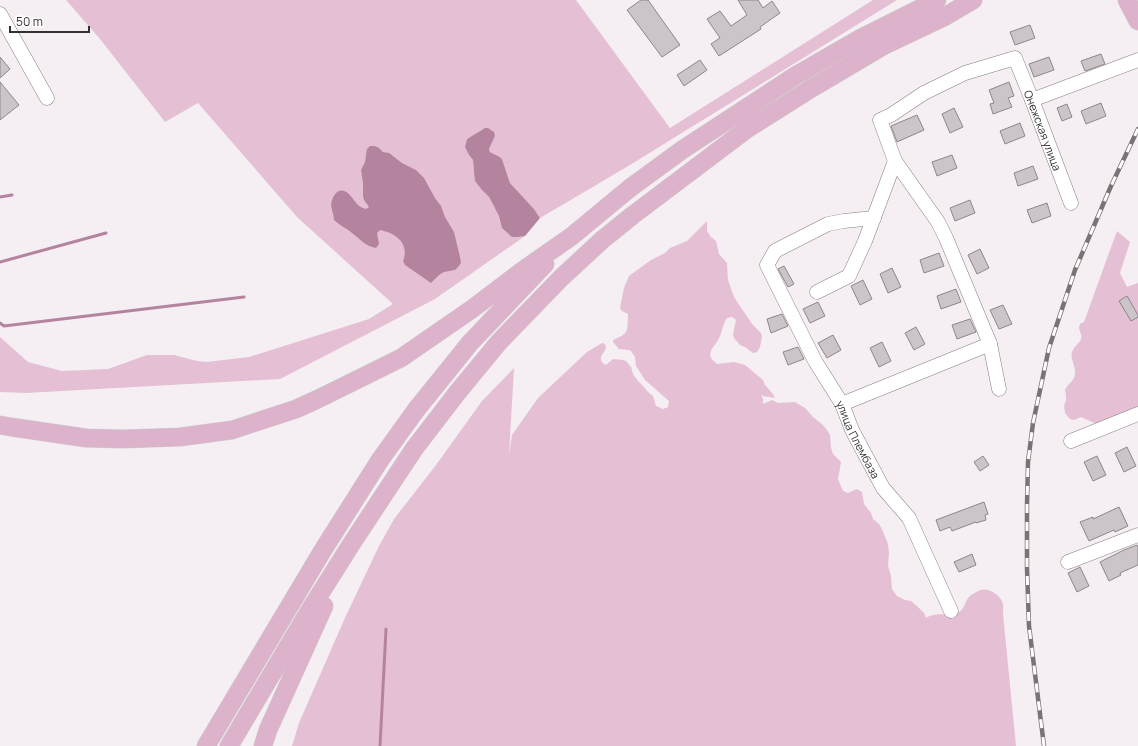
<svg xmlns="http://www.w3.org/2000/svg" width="1138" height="746" font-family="Manrope,sans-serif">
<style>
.green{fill:#e5c0d4}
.water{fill:#b4849f}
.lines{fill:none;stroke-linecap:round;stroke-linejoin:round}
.stream{stroke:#b4849f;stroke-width:3}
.building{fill:#cbc4c8;stroke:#8d868a}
.minor-casing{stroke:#867f83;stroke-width:15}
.major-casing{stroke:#cecdcd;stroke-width:19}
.minor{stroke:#fff;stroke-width:14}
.major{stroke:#ddb3cb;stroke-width:18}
.rail-casing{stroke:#787476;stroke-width:4.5}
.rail{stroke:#fffdfe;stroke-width:3;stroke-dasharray:9;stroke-linecap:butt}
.labels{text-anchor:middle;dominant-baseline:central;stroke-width:3.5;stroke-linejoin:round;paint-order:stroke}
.street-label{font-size:11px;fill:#322f30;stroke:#fffdfe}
</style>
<rect width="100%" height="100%" fill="#f5eef2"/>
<path class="green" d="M66 0H576L670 128 873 0H897L630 165 540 218 534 209 510 183 502 159 500 157 490 152 489 149 495 136 481 130C477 134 472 136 467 139L466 149 473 160 474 173 475 181 481 189 489 197 494 207 515 237 525 236 435 299 280 379 26 393 0 392V337L28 362 62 371 108 369 147 355H174L197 361 207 362 249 357 369 319 393 304 297 217 198 103 165 122 100 39Z
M707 221V231L711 237 716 241 719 254 727 263 728 280 734 297 752 324 761 333 762 337 760 347 757 352 753 353 745 347 740 345 734 338 733 334 736 320 732 317 727 318C722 326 723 329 720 336 716 347 702 353 717 364L734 362 745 365 763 380 765 385 773 394 775 398 763 396 761 394 763 399V404L772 400 778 403 795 402 805 408 813 417 823 425 827 430 830 435 831 448 833 454 841 462 838 479 843 491 848 493 857 489 862 492 864 504 871 513 873 519 879 524 882 529 888 544 889 553 888 566 891 576 892 589 897 596 905 600 911 601 918 607 924 613 926 618C936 611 948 617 959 612 965 609 965 600 970 596 972 594 978 591 981 590 989 588 998 594 1002 601 1004 605 1003 610 1003 614L1016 746H292L299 723 344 620 379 546 394 519 436 465 482 401 514 368 509 455 512 435 538 398 587 352 602 343 605 344 606 348C603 355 596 359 606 365L613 359 623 360 626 361 631 367 633 374 638 381 643 386 648 392 653 396 656 406 663 409 668 407 669 401 645 380 636 366 635 357 631 351 629 350 619 349 613 342V340C630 333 627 331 628 314L622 311 620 308 624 288 629 276 651 260 665 253 670 248 687 241Z
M1117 231 1130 242 1120 273 1127 287 1138 283V410L1099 425 1081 417 1074 420 1070 419 1065 413 1064 406 1066 400V396L1065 390C1067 384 1075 381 1075 374 1076 367 1070 359 1072 352 1074 346 1079 344 1081 339 1083 333 1077 331 1080 324L1084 322Z"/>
<path class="water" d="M485 128H488L494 132 495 136 489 149 490 152 500 157 502 159 510 183 534 209 540 218 525 236 518 237H512L502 228 499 216 489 197 481 189 475 181 474 173 473 160 469 155 465 147 467 139Z
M370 146H375L379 148 383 152 389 153 402 163 416 170 424 178 435 198 441 206 445 217 454 232 460 257 461 263 458 267 455 270 444 272 439 275 431 283 405 265 403 261C410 244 396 233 380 230L377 233 379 244 376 248C365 246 360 239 352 233 346 228 339 225 334 220 334 214 331 209 331 204 332 200 333 196 336 193 346 185 352 199 358 205 360 207 363 208 366 209L369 207 364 200 363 196V183L361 170 365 162 367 149Z"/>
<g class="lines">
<path class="stream" d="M0 197 12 195
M0 262 106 233
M0 323 4 326 244 297
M380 746 386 629"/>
</g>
<path class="building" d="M641 0H648L680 45 662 57 627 10Z
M738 0H758L763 8 772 1 780 13 760 27 761 29 719 56 711 44 720 38 707 19 720 11 731 26 747 15Z
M1030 25 1035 38 1015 45 1010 32Z
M1101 54 1105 64 1085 71 1081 61Z
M0 57 10 69 0 78Z
M1049 57 1054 70 1034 77 1029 64Z
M700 60 707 70 684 86 677 75Z
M0 82 19 105 0 120Z
M1009 82 1014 96 1008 98 1012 107 993 114 990 104 994 103 989 90Z
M1101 103 1106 116 1086 124 1081 111Z
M1067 104 1072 117 1062 121 1057 108Z
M954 108 963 127 950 133 942 114Z
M917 115 924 130 897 142 891 126Z
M1020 123 1025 136 1005 144 1000 131Z
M952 155 957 168 937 176 932 162Z
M1033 166 1038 179 1018 186 1014 173Z
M970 200 975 213 955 221 950 208Z
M1047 203 1051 216 1032 223 1027 210Z
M980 249 989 268 977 274 968 255Z
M939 253 944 266 924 273 920 260Z
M784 266 794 284 788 287 778 269Z
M892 268 901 287 888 293 880 274Z
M863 280 872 299 860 305 851 286Z
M956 289 961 302 941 309 937 296Z
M1127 296 1138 315V317L1131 321 1119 301Z
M818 302 825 316 810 323 803 309Z
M1003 305 1012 324 999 329 990 310Z
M782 314 788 326 771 333 767 319Z
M970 319 976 332 957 339 952 325Z
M916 327 925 344 914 350 905 333Z
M833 335 841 350 827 358 818 343Z
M882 342 891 361 879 367 870 348Z
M798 347 804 359 788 365 783 352Z
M1127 447 1136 466 1124 472 1115 453Z
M983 456 989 465 980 471 974 462Z
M1097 456 1106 475 1093 481 1084 462Z
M984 502 988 514 985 515 986 520 976 523V522L952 531 950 527 940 531 936 520Z
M1119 507 1128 526 1115 532 1114 530 1089 541 1080 522 1093 517V519Z
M1137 545 1138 547V565L1120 573 1121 575 1109 581 1100 562 1124 550Z
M972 554 976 565 959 572 954 562Z
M1080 567 1089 586 1077 592 1068 573Z"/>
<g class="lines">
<defs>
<g id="minor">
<path d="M0 14 47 98"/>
<path d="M1032 100 1138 60"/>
<path id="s1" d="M874 218 844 221 828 224 775 251 767 265 815 361 842 404 852 430 883 488 909 518 951 611"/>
<path d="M817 292 849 276 865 241 895 161"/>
<path id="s2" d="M999 389 990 344 946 238 938 222 895 161 880 120 891 115 924 93 965 73 1015 58 1032 100 1071 203"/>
<path d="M842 404 990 344"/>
<path d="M1071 441 1138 414"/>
<path d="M1068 562 1138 535"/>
</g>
<path id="major" d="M1127 0 1138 21
M0 425 11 427 86 438 123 439 180 437 232 430 296 409 318 399 401 358 472 309 522 271 572 236 630 188 682 150 795 76 861 38 937 0
M206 746 323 550 380 460 416 410 470 343 545 264
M229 746 311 608 352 543 414 449 457 393 499 342 561 278 602 240 633 215 747 129 812 88 883 46 944 17 973 0
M263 746 268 730 324 606"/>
</defs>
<use href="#minor" class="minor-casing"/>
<use href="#major" class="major-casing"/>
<use href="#minor" class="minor"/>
<use href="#major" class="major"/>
<defs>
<path id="rail" d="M1044 746 1029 626 1027 568V505L1028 462 1033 423 1049 348 1075 270 1111 186 1138 129"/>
</defs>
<use href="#rail" class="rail-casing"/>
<use href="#rail" class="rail"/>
</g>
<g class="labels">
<g class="street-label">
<text stroke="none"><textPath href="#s2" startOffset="524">Онежская улица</textPath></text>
<text stroke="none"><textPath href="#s1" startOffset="319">улица Плембаза</textPath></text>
</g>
</g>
<path d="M10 26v6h79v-6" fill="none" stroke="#322f30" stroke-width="2"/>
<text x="16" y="26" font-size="12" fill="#322f30" stroke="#fffdfe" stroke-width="3" paint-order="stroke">50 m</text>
</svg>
